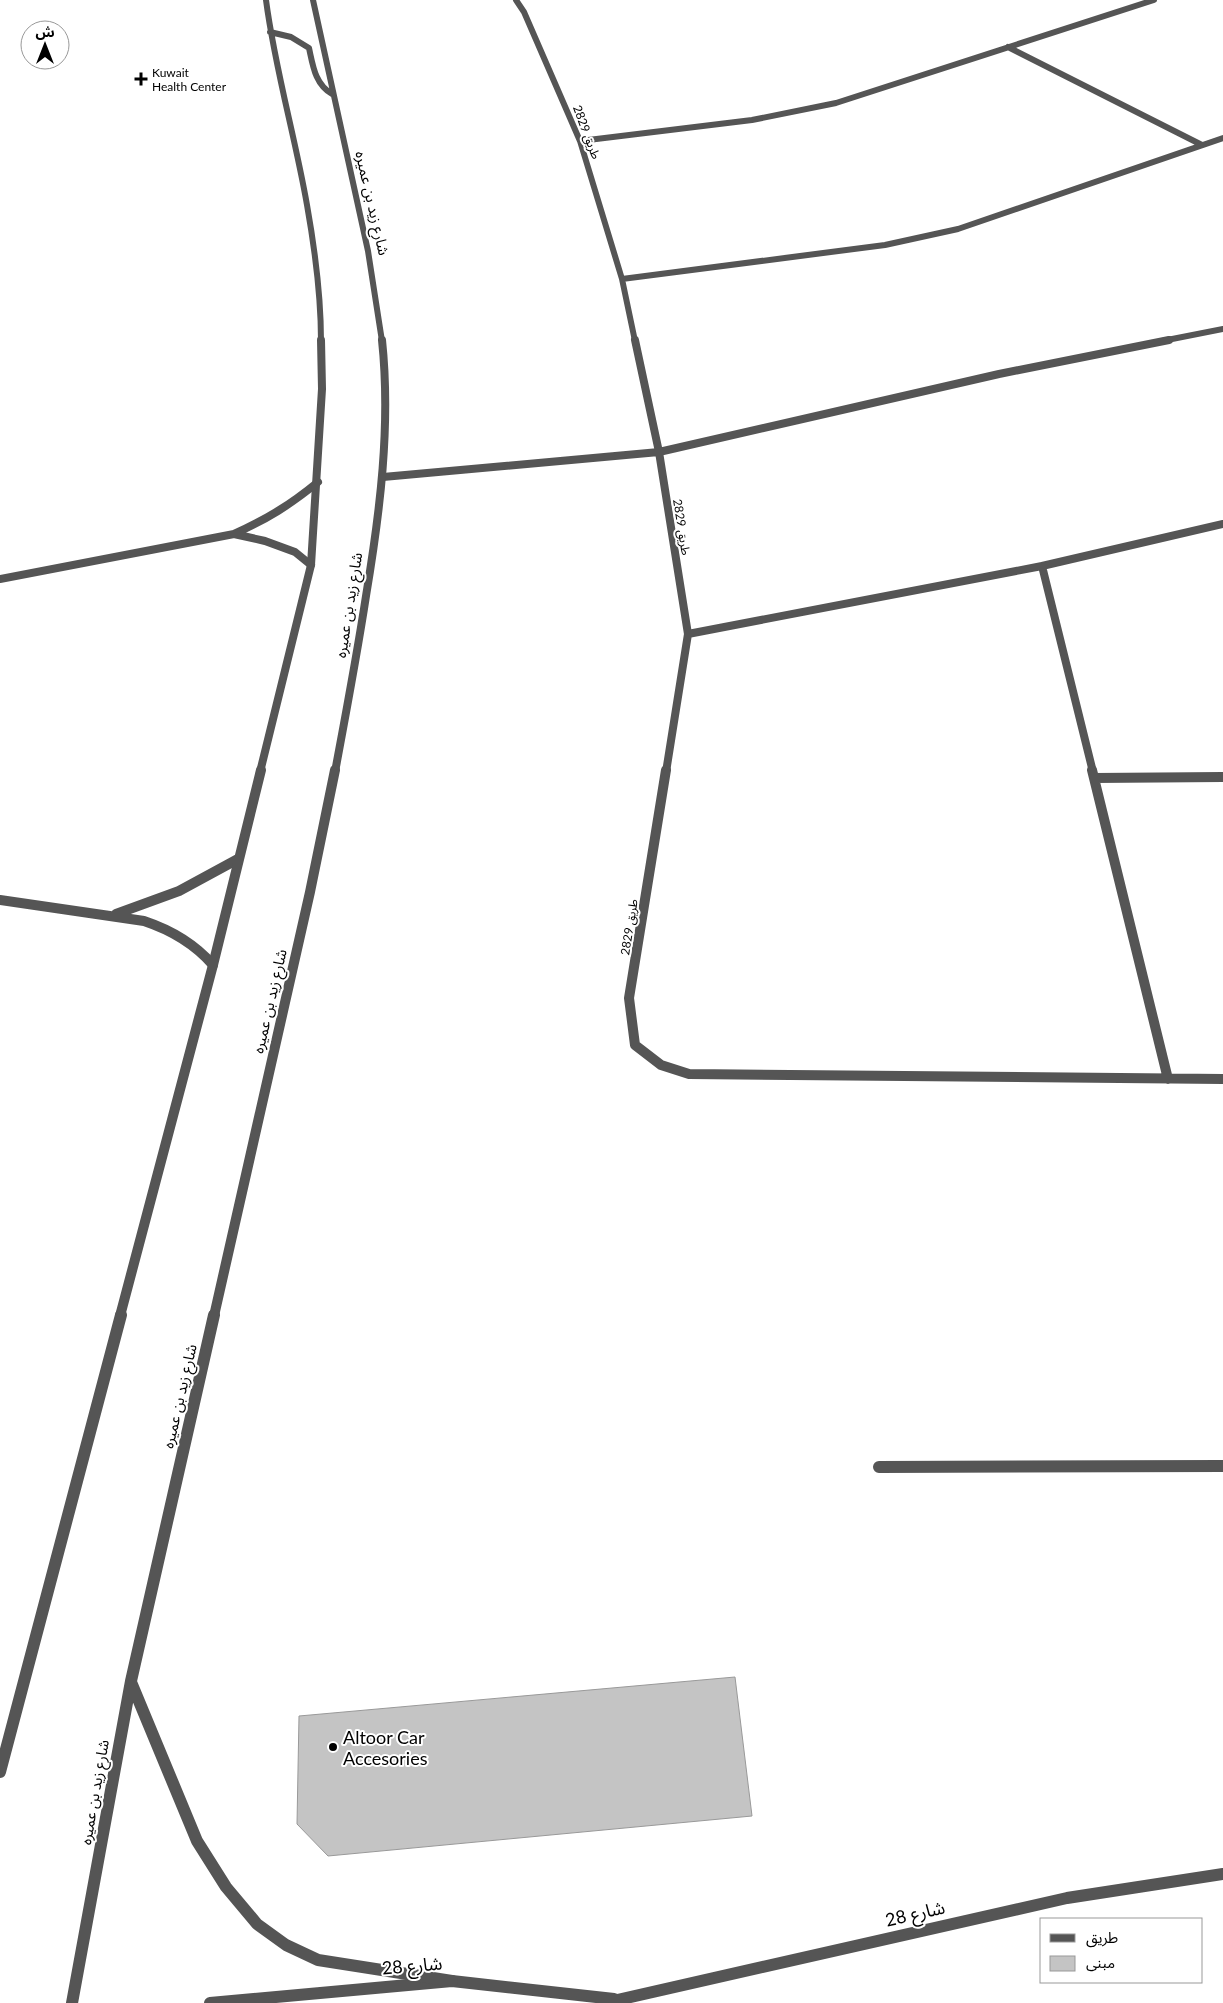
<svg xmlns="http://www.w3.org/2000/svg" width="1223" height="2003" font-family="Lato,'Noto Sans Arabic',sans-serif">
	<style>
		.building { fill: #c4c4c4; stroke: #999 }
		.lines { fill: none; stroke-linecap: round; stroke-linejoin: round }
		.minor-far3 { stroke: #555; stroke-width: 6 }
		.minor-far2 { stroke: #555; stroke-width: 8 }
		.minor-far1 { stroke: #555; stroke-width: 10 }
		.minor { stroke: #555; stroke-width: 12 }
		.tertiary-far3 { stroke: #555; stroke-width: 6 }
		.tertiary-far2 { stroke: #555; stroke-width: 8 }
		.tertiary-far1 { stroke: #555; stroke-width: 10 }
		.tertiary { stroke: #555; stroke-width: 12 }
		.poi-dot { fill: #000; stroke: #fff; stroke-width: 2 }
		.labels { text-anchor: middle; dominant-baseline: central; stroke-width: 4; stroke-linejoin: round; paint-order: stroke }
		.far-poi-label { font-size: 12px; fill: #000; stroke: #fff; text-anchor: start }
		.far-street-label { font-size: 12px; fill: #000; stroke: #fff }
		.street-label { font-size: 15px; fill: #000; stroke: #fff }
		.near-poi-label { font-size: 18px; fill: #000; stroke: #fff; text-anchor: start }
		.near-street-label { font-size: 18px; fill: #000; stroke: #fff }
	</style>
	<rect width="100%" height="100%" fill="#fff"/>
	<path class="building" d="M735,1677L752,1816L328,1856L297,1824L299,1716Z"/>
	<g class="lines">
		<path class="minor-far3" d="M516,0L524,12L580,141L622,279L635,341
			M1008,47L1202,145
			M580,141L752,120L836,103L1154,0
			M622,279L885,245L958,229L1223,138
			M1162,341L1223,329"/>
		<path class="minor-far2" d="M635,340L659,452L688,634L666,772
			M383,477L659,452L999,374L1169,340
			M234,534L265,541L295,552L311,565
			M1042,566L1093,772
			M0,579L234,534C267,519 290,505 318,482
			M688,634L1042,566L1223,524"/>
		<path class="minor-far1" d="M666,770L629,998L635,1045L661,1065L689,1074L1223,1079
			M1092,770L1168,1079
			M1094,778L1223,777
			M0,900L144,921C171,930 194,943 213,965
			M116,914L179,891L238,859"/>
		<path class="minor" d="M879,1467L1223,1466
			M210,2003L452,1981L614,1999
			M604,2003L1067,1898L1223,1874"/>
		<path class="tertiary-far3" d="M266,0C275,69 295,136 307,205C315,250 321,296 321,341
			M313,0L368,251L382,341
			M270,32L291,37L309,48C313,66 315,84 332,94"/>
		<path class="tertiary-far2" d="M260,772L311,565L322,389L321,340
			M335,772C346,713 357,655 366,596C380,512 391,425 382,340"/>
		<path class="tertiary-far1" d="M120,1316L213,965L261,770
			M214,1316L310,892L335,770"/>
		<path class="tertiary" d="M131,1682L197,1841L226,1887L257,1924L286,1945L318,1960L452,1981
			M0,1772L121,1315
			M72,2003L131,1681L214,1315"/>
	</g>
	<g class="poi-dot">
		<path d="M138.5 71.5h5v5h5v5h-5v5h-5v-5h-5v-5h5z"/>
		<circle cx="333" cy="1747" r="5"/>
	</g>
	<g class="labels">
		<g class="far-poi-label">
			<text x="152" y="72">Kuwait<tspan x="152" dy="14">Health Center</tspan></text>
		</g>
		<g class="far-street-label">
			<text transform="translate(587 132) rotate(69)">طريق 2829</text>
			<text transform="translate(682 527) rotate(81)">طريق 2829</text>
			<text transform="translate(629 927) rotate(-81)">طريق 2829</text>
		</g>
		<g class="street-label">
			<text transform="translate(373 203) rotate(77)">شارع زيد بن عميره</text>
			<text transform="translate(348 605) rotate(-81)">شارع زيد بن عميره</text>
			<text transform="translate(269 1001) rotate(-77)">شارع زيد بن عميره</text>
			<text transform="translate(179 1396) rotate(-77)">شارع زيد بن عميره</text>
			<text transform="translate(94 1792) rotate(-80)">شارع زيد بن عميره</text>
		</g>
		<g class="near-poi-label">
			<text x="343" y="1737">Altoor Car<tspan x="343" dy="21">Accesories</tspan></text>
		</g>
		<g class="near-street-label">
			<text transform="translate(915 1913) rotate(-13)">شارع 28</text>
			<text transform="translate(412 1965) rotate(-5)">شارع 28</text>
		</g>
	</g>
	<rect x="1040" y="1918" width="162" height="65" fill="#ffffff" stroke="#999999"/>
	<rect x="1050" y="1934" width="25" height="8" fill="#555555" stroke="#999999"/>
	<text x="1086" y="1943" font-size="15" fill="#000000">طريق</text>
	<rect x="1050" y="1956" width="25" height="15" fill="#c4c4c4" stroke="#999999"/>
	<text x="1086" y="1968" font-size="15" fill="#000000">مبنى</text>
	<g transform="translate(45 45)"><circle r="24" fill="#ffffff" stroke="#999999"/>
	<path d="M0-4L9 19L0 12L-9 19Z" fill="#000000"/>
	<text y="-8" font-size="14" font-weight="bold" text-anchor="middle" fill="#000000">ش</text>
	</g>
</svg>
